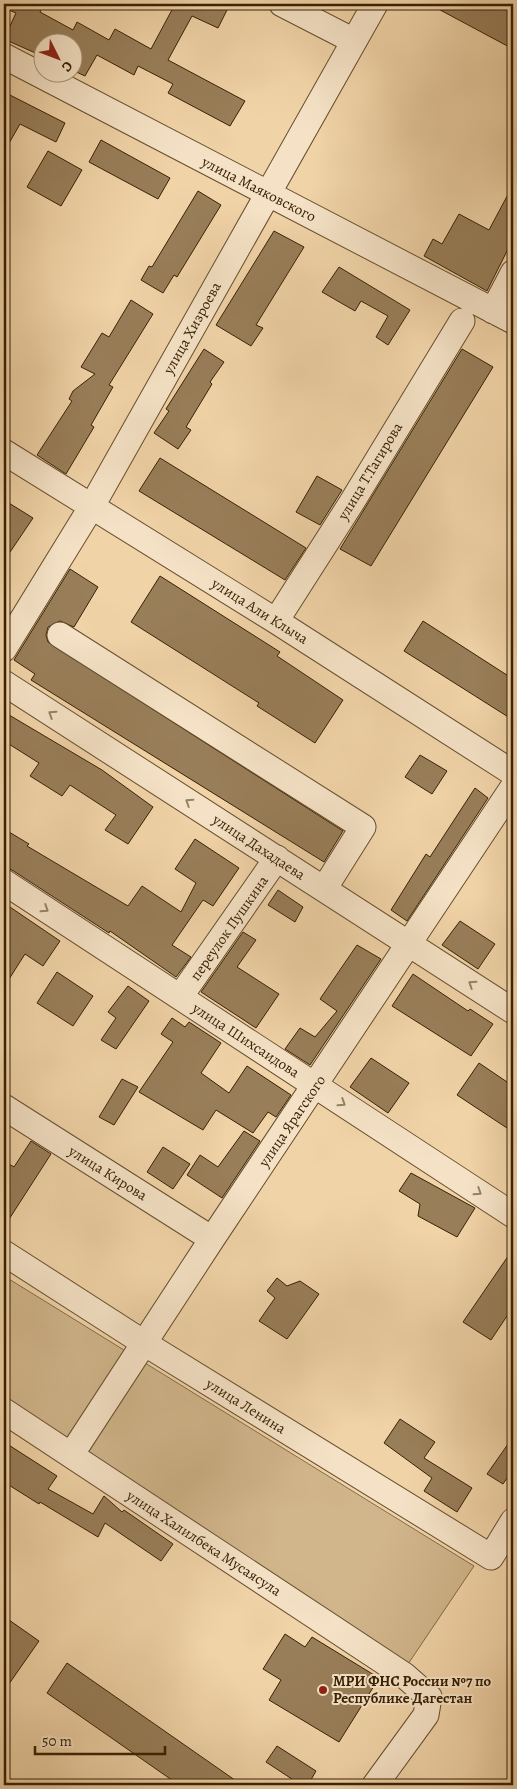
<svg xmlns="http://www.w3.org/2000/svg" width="517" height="1789" font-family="Alegreya,serif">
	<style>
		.green { fill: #d1b58b; stroke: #846b48 }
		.building { fill: #987e59; stroke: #382104 }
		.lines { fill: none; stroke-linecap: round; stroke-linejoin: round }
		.minor-casing { stroke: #664e2d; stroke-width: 27 }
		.minor { stroke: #f5e2c6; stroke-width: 25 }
		.oneway { stroke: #968265 }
		.poi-dot { fill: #8f2418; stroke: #f5e2c6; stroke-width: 2 }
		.labels { text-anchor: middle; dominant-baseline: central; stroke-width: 4; stroke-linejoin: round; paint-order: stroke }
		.street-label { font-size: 15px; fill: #382104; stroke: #f5e2c6 }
		.poi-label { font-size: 15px; font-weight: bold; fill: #382104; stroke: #f5e2c6; text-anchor: start }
	</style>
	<rect width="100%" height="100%" fill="#f0d3a7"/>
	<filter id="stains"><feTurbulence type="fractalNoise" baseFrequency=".004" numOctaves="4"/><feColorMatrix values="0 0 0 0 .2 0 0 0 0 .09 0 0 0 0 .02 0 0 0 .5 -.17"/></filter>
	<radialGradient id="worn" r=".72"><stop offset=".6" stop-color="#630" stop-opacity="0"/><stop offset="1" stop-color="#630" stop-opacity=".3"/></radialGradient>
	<path class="green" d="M4,1276L474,1566L406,1667L4,1399Z"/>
	<path class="building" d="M4,4H44L40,12L73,30L77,22L109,40L115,29L151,49L174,6L169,4H230L218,28L192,16L168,60L245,101L230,126L168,93L173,84L138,66L134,75L97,55L85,76L72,70V42H42V56L4,39L16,13L4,8Z
		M429,4H513V49Z
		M4,92L65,123L56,142L20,124L4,152Z
		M101,140L170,178L158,199L89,162Z
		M48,151L82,170L61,206L27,187Z
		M513,185V239L487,291L424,256L433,239L442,244L459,214L489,230Z
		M198,191L221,205L177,277L174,275L163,293L141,280L149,266L152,267Z
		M274,231L304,247L256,325L263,328L251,346L216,325Z
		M339,267L410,310L388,345L376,337L388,316L361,301L355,311L322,292Z
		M131,300L153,314L109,385L113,387L91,425L94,427L66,474L37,455L72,401L69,399L73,391L95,374L81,367L102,333L109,337Z
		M204,349L224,362L210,382L212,384L186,427L191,430L178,449L154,433L169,411L166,409Z
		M462,349L493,367L371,566L340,549Z
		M160,458L306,548L285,580L139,491Z
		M317,476L342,490L320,525L296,512Z
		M4,500L33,518L4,561Z
		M70,569L98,587L74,627L60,621L48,627L46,635L48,642L343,831L324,862L31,680L35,674L14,660Z
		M160,576L280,652L277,656L343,700L315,743L257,706L259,703L131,622Z
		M423,621L513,679V720L404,651Z
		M4,712L102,770L153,807L128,844L105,830L116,815L70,785L62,796L30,776L39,763L4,741Z
		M420,755L447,771L432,794L405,777Z
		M475,788L488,798L407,921L391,910L426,854L430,857Z
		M4,829L29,844L27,846L128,906L142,886L181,912L196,883L175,869L195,839L239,868L213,906L203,900L172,945L191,957L176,977L110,931L109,933L12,870L4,868Z
		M278,890L303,907L295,922L268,905Z
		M4,903L60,941L43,966L25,954L4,987Z
		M460,921L495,944L478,969L442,945Z
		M243,932L256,940L237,967L279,994L256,1028L201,992Z
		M357,945L381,959L310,1065L285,1049L300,1028L315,1037L337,1011L320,999Z
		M57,972L93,996L73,1026L37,1003Z
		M413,974L468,1011L470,1009L493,1024L471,1056L392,1006Z
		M128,986L149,1001L116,1049L101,1040L116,1018L108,1012Z
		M172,1018L185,1027L189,1022L221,1043L201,1073L229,1093L247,1066L291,1095L276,1117L268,1112L253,1133L216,1110L203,1130L139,1092L173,1042L161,1034Z
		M371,1058L409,1083L388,1113L350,1087Z
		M479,1063L513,1086V1132L457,1095Z
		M122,1079L138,1087L114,1125L99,1117Z
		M244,1131L260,1141L222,1198L187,1175L200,1155L218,1167Z
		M31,1141L51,1154L4,1227V1161L14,1167Z
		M163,1147L190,1164L173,1189L147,1172Z
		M411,1173L475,1208L457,1237L418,1216L420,1204L399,1191Z
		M513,1249V1307L491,1340L463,1322Z
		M277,1278L287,1286L300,1281L319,1294L287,1339L259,1321L275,1298L267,1291Z
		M400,1419L435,1442L424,1458L472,1488L457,1512L424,1491L432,1478L384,1443Z
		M513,1437V1469L503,1484L487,1474Z
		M4,1442L57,1476L48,1489L93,1514L104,1496L122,1512L124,1510L173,1544L161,1561L105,1523L98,1537L40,1502L39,1504L4,1482Z
		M9,1620L39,1641L4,1691V1627Z
		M285,1634L305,1647L312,1637L379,1678L339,1742L269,1700L281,1680L263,1669Z
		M67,1663L242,1785H179L47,1693Z
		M277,1746L316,1771L308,1785H301L266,1762Z"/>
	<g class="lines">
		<g class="minor-casing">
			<path id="minor" d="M282,4L354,41
				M4,56L513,321
				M493,311L513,273
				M4,452L276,621L513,773
				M276,621L352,502L462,321
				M60,635L363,827L324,889
				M4,649L92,506L375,4
				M4,683L513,1011
				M4,882L513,1215
				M180,997L277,858
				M4,1107L212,1239
				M4,1253L144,1343L491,1557L513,1521
				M4,1411L404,1675L429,1697L426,1715L375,1785
				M71,1455L212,1239L513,787"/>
		</g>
		<use href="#minor" class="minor"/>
	</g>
	<defs><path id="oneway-chevron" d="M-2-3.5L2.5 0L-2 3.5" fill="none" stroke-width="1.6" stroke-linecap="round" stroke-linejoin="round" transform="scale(1.25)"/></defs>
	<g class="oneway">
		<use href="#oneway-chevron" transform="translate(52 714) rotate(-147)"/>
		<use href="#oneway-chevron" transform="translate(189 802) rotate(-147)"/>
		<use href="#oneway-chevron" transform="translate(45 909) rotate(33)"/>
		<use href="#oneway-chevron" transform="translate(472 984) rotate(-147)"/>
		<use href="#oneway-chevron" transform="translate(342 1103) rotate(33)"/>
		<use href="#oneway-chevron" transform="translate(478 1192) rotate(33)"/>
	</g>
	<circle class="poi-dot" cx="323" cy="1690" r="5"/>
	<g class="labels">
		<g class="street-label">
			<text transform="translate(259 189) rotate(27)">улица Маяковского</text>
			<text transform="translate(192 328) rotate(-61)">улица Хизроева</text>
			<text transform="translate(370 471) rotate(-59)">улица Т.Тагирова</text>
			<text transform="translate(260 611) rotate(32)">улица Али Клыча</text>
			<text transform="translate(259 847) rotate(33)">улица Дахадаева</text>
			<text transform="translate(229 928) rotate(-55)">переулок Пушкина</text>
			<text transform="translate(246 1040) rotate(33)">улица Шихсаидова</text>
			<text transform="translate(292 1121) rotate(-56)">улица Ярагского</text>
			<text transform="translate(108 1173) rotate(32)">улица Кирова</text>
			<text transform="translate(246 1406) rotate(32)">улица Ленина</text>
			<text transform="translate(204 1543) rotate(33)">улица Халилбека Мусаясула</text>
		</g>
		<g class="poi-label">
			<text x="333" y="1681">МРИ ФНС России №7 по<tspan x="333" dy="17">Республике Дагестан</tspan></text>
		</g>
	</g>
	<rect width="517" height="1789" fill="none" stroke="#f0d3a7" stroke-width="20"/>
	<rect x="5" y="5" width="507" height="1779" fill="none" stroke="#382104" stroke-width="2.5"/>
	<rect x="10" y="10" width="497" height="1769" fill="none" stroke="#382104"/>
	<g transform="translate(58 58) rotate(132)"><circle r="24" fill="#f5e2c6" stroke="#a99578"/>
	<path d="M0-4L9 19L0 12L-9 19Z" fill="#8f2418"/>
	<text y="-8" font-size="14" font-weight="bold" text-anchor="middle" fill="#382104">С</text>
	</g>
	<path d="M35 1746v8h130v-8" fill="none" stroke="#382104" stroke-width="2.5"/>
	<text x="42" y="1746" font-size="15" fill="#382104" stroke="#f5e2c6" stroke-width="4" paint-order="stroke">50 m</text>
	<rect width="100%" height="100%" filter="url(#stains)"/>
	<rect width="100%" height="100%" fill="url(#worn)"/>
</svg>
